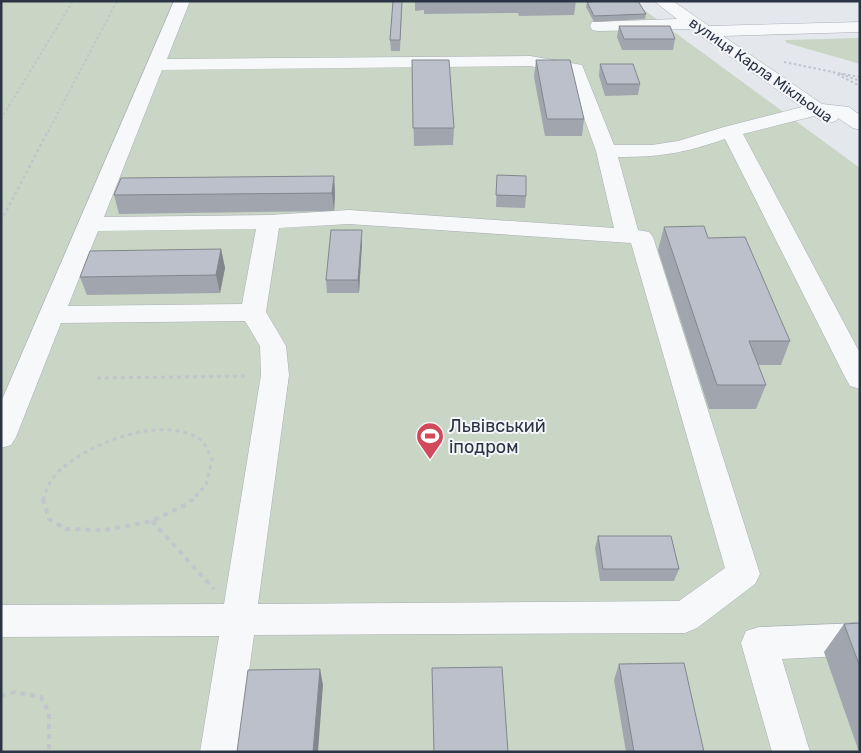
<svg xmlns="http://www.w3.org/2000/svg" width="861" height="753" font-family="Rubik,sans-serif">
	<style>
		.green { fill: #c9d6c5 }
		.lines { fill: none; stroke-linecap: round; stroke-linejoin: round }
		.minor-casing { stroke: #a9aeb7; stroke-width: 1 }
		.path-far3 { stroke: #c2c5cb; stroke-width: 2; stroke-dasharray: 2.5 2.5; stroke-linecap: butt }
		.path-far2 { stroke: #c2c5cb; stroke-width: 2.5; stroke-dasharray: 3 3; stroke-linecap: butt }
		.path-far1 { stroke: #c2c5cb; stroke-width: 3; stroke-dasharray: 4 4; stroke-linecap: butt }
		.path { stroke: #c2c5cb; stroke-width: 4; stroke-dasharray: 5 5; stroke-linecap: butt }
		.minor { fill: #f7f8fa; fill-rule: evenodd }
		.wall { fill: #a1a5ae }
		.shaded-wall { fill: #83868d }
		.building { fill: #bbc0ca; stroke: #83868d }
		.labels { text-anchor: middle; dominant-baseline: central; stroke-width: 4; stroke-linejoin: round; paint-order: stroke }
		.far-street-label { font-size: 15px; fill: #2b3445; stroke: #f4f6f9 }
		.poi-label { font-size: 18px; fill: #2b3445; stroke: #f4f6f9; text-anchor: start }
	</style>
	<rect width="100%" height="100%" fill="#e4e7ec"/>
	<path class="green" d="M1,1H632L860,168V752H1Z
		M860,38V64L787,43L785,40Z"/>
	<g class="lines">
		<g class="minor-casing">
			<path id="minor" d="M174,1H190L167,59L530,56L582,65L614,145H652L678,141L724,127L802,107L691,29L598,31L592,30L590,26L592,22L677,19L654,1H673L709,26L860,22V32L723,36L822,104L849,107L860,115V130L853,128L838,118L836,121L829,123L822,121L814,116L743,134L860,353V389L850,386L846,379L725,139C684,153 661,157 618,157L638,230L649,232L653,237L760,574L755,584L697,628L685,633L254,635L238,752H200L219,636L1,637V605L224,604L261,375L260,346L245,321L61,323L16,437L11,445L1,448V402ZM530,66L568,73L596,151L614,228L349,210L269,215L104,217L162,70ZM349,224L631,243L725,568L679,601L258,604L289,375L286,346L266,312L279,228ZM256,229L242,304L68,306L98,231Z
				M860,623V655L782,659L810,752H772L741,643L746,631L759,627Z"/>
		</g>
		<path class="path-far3" d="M784,62L833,72L860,86
			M838,73L860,77
			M841,74L860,81
			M1,119L73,1
			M48,132L117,1"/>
		<path class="path-far2" d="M1,221L48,131"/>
		<path class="path-far1" d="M97,378L249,376
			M43,500C45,492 51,479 57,473C86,444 163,413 201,440C206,444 209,454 212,460L206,485L192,500"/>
		<path class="path" d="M43,499L49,519L66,529L105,530L152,521L189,503L193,499
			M152,521L214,589
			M1,696L15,692L41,697L49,713V752"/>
		<use href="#minor" class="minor"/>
	</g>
	<path class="wall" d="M393,1H402L400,51H391L390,40Z
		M415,1H576L574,15L519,16L518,13L424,14V10L415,11Z
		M587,2L646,14L645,19L594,22L586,7Z
		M619,26L675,39L673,50H622L617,37Z
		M412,60L454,128L453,145L414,146Z
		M536,60L584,119L582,136H545L534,77Z
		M600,64L640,84L638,95L605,96L599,76Z
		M497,175L526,196L525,208L496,207Z
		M334,176L335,194L334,211L119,214L114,195Z
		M664,227L708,238L790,341L781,365H758L766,385L756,409H709L658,250Z
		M362,243L359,293H327L326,280Z
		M221,249L225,268L220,293L87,295L80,277Z
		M598,536L679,569L674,581H600L595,548Z
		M860,623V752H859L824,652L844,624Z
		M619,664L704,752H626L614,680Z"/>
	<path class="shaded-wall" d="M334,176L335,194L334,211L332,193Z
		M362,230V243L359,293L358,280Z
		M221,249L225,268L220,293L216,275Z
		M320,669L323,685L318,752H313Z"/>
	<path class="building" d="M393,1H402L400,40H390Z
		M602,1H638L646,14L594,16L587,2Z
		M619,26H670L675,39H624Z
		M412,60H449L454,128H413Z
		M536,60H570L584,119H547Z
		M600,64H633L640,84H607Z
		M497,175L526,176V196L496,195Z
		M334,176L332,193L114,195L121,178Z
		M704,226L708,238L745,237L790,341H749L766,385H717L664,227Z
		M331,230H362L358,280H326Z
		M221,249L216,275L80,277L90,251Z
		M598,536H671L679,569H603Z
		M860,623V667L844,624Z
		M684,663L704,752H634L619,664Z
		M502,667L508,752H434L432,668Z
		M320,669L313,752H237L248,670Z"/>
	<defs>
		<g id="stadium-pin" transform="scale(1.4375)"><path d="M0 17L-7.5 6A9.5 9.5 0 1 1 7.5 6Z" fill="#d1495b" stroke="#f4f6f9"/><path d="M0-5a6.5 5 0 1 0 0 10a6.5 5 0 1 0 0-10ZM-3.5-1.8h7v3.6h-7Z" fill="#fff"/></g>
	</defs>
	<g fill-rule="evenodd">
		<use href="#stadium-pin" x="430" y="436"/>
	</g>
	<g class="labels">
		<g class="far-street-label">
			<text transform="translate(761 70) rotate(35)">вулиця Карла Мікльоша</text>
		</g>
		<g class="poi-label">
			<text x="449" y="426">Львівський<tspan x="449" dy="21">іподром</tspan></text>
		</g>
	</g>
	<rect width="861" height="753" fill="none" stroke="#2b3445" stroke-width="5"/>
</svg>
